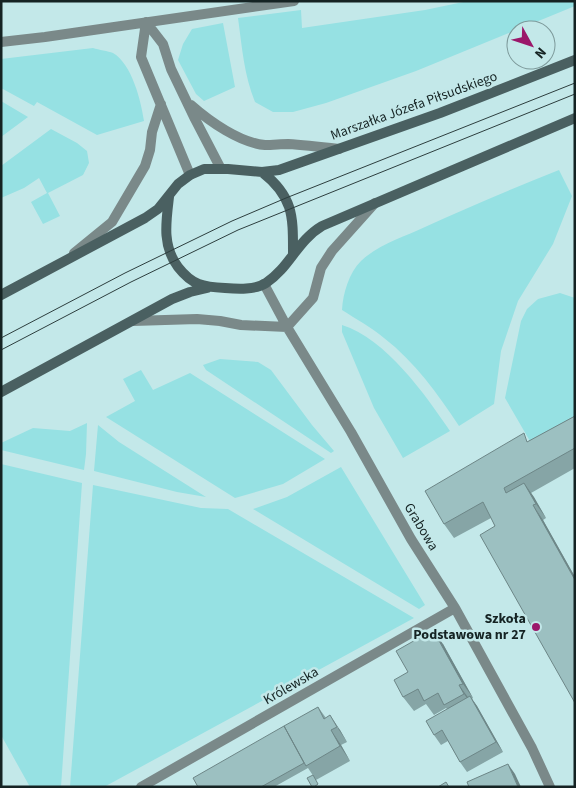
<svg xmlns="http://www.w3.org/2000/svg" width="576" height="788" font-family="'Source Sans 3',sans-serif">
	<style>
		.green { fill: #96e1e3 }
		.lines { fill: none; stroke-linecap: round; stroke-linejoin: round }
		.street { stroke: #7a8989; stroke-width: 10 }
		.secondary { stroke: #4a6061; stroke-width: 10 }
		.tram { stroke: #2d3e3e; stroke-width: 1 }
		.wall { fill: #86a5a6 }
		.shaded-wall { fill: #6d8687 }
		.building { fill: #9cc0c1; stroke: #6d8687 }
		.poi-dot { fill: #9b176a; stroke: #c3e8e9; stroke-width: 2 }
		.labels { text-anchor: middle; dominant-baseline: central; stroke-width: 5; stroke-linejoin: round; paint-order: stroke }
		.street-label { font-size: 14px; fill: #152323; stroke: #c3e8e9 }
		.poi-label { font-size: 14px; font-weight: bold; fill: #152323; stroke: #c3e8e9; text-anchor: end }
	</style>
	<rect width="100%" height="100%" fill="#c3e8e9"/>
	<path class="green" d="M468,1H575V6L416,71L326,103L293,112H273L255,102C244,75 242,47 238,18L301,10L302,28L425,10Z
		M223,23L235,87L204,101L196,94L178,60L183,44L192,29Z
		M93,48C99,50 108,51 113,53C132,64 141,101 144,121L97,135L37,102L34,106L1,88V59Z
		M1,101L28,117L1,137Z
		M51,129L77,143L87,151L89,163L83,175L48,193L60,216L43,224L31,202L47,193L39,178L24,188L1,198V166Z
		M559,170L572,196L553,244L518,301L501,351L494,404L459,426C438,394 415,362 384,338C371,327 356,319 342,310C343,293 349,273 361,261C379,244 404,237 425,227C469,207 514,188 559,170Z
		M560,293L575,298V436L534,448L505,398L521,321L527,309L538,299Z
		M342,325C386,339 425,394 450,431L403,458L374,408L342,332Z
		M220,359L258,362L271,370L312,425L334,451L331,453L206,370L203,365Z
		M141,370L153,390L190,373L325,459L283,484L235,498L106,417L135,401L123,379Z
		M87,423L86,454L84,470L1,450V443L33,428L70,431Z
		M98,425L119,442L206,497L177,492L94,471Z
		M1,464L82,483L61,787H30L1,735Z
		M341,467L425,605L419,609L253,509L287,497Z
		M93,485L201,508L228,509L414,618L104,787H70Z"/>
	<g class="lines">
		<path class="street" d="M1,42L45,37L294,1
			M191,105C209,121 240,143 265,145C273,145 281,144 288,144C305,145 322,147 339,149
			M190,175L141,57L146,22L163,44L171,69L195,119L221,169
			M74,253L112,222L145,166L150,150L152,132L161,104
			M264,284L287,327L351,432L411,539L455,608L532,748L550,787
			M133,321L197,319L220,321L241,325L287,327
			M287,327L313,298L321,268L332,251L375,203
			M141,787L455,608"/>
		<path class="secondary" d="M262,172C294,197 293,217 293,254
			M169,197C166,222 162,246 178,267C192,285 203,287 225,288C238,289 255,290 266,283C290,267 297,241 322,226L575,118
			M1,295L145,218L158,209L178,184L190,175L204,169H228L262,172L279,170L440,113L575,60
			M1,392L172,299L190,292L207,288"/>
		<path class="tram" d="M1,338L125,273L232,221L286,198L575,83
			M1,350L131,282L238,230L575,94"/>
	</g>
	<path class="wall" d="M575,416V468L531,493L546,518L543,520L575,577V703L491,518L454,538L444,524L529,441Z
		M443,644L473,698L472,699L477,706L503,752L467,772L460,762L448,741L441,745L434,735L447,709L446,708L434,715L426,704L414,711L403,697L408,672Z
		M318,707L326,718L340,730L347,742L341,745L350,761L316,780L308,768L274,787H198Z"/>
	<path class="shaded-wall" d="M524,483L534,497L546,518L536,504Z
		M533,505L543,520L575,577V580Z
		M433,630L443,644L473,698L463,684Z
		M459,685L470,700L474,708L464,694Z
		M470,696L477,706L503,752L496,742Z
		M330,715L340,730L347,742L337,727Z
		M331,730L341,745L350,761L340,746Z
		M508,764L515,774L521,787H518Z"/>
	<path class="building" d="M575,416V448L504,488L506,493L524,483L536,504L533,505L575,580V703L480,535L495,526L483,502L444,524L425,491L524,433L527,442Z
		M433,630L463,684L459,685L464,694L444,705L438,693L424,701L418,689L403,697L394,680L408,672L396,651Z
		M470,696L496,742L460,762L442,730L434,735L426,721Z
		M318,707L324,719L330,715L337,727L331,730L340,746L306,766L284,726Z
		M284,726L304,763L261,787H198L193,778Z
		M508,764L518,787H469L467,782Z
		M313,775L318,784L314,787H312L307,778Z
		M446,782L449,787H438Z"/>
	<circle class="poi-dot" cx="536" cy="627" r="5"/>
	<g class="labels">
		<g class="street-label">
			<text transform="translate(414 106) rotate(-20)">Marszałka Józefa Piłsudskiego</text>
			<text transform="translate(421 527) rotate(59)">Grabowa</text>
			<text transform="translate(291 686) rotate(-30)">Królewska</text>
		</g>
		<g class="poi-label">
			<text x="526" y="619">Szkoła<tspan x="526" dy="16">Podstawowa nr 27</tspan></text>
		</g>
	</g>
	<rect width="576" height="788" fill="none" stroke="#152323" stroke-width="5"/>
	<g transform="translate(531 45) rotate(130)"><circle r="24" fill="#c3e8e9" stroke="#7d999a"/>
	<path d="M0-4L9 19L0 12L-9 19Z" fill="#9b176a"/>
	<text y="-8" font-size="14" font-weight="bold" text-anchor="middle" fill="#152323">N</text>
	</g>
</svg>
